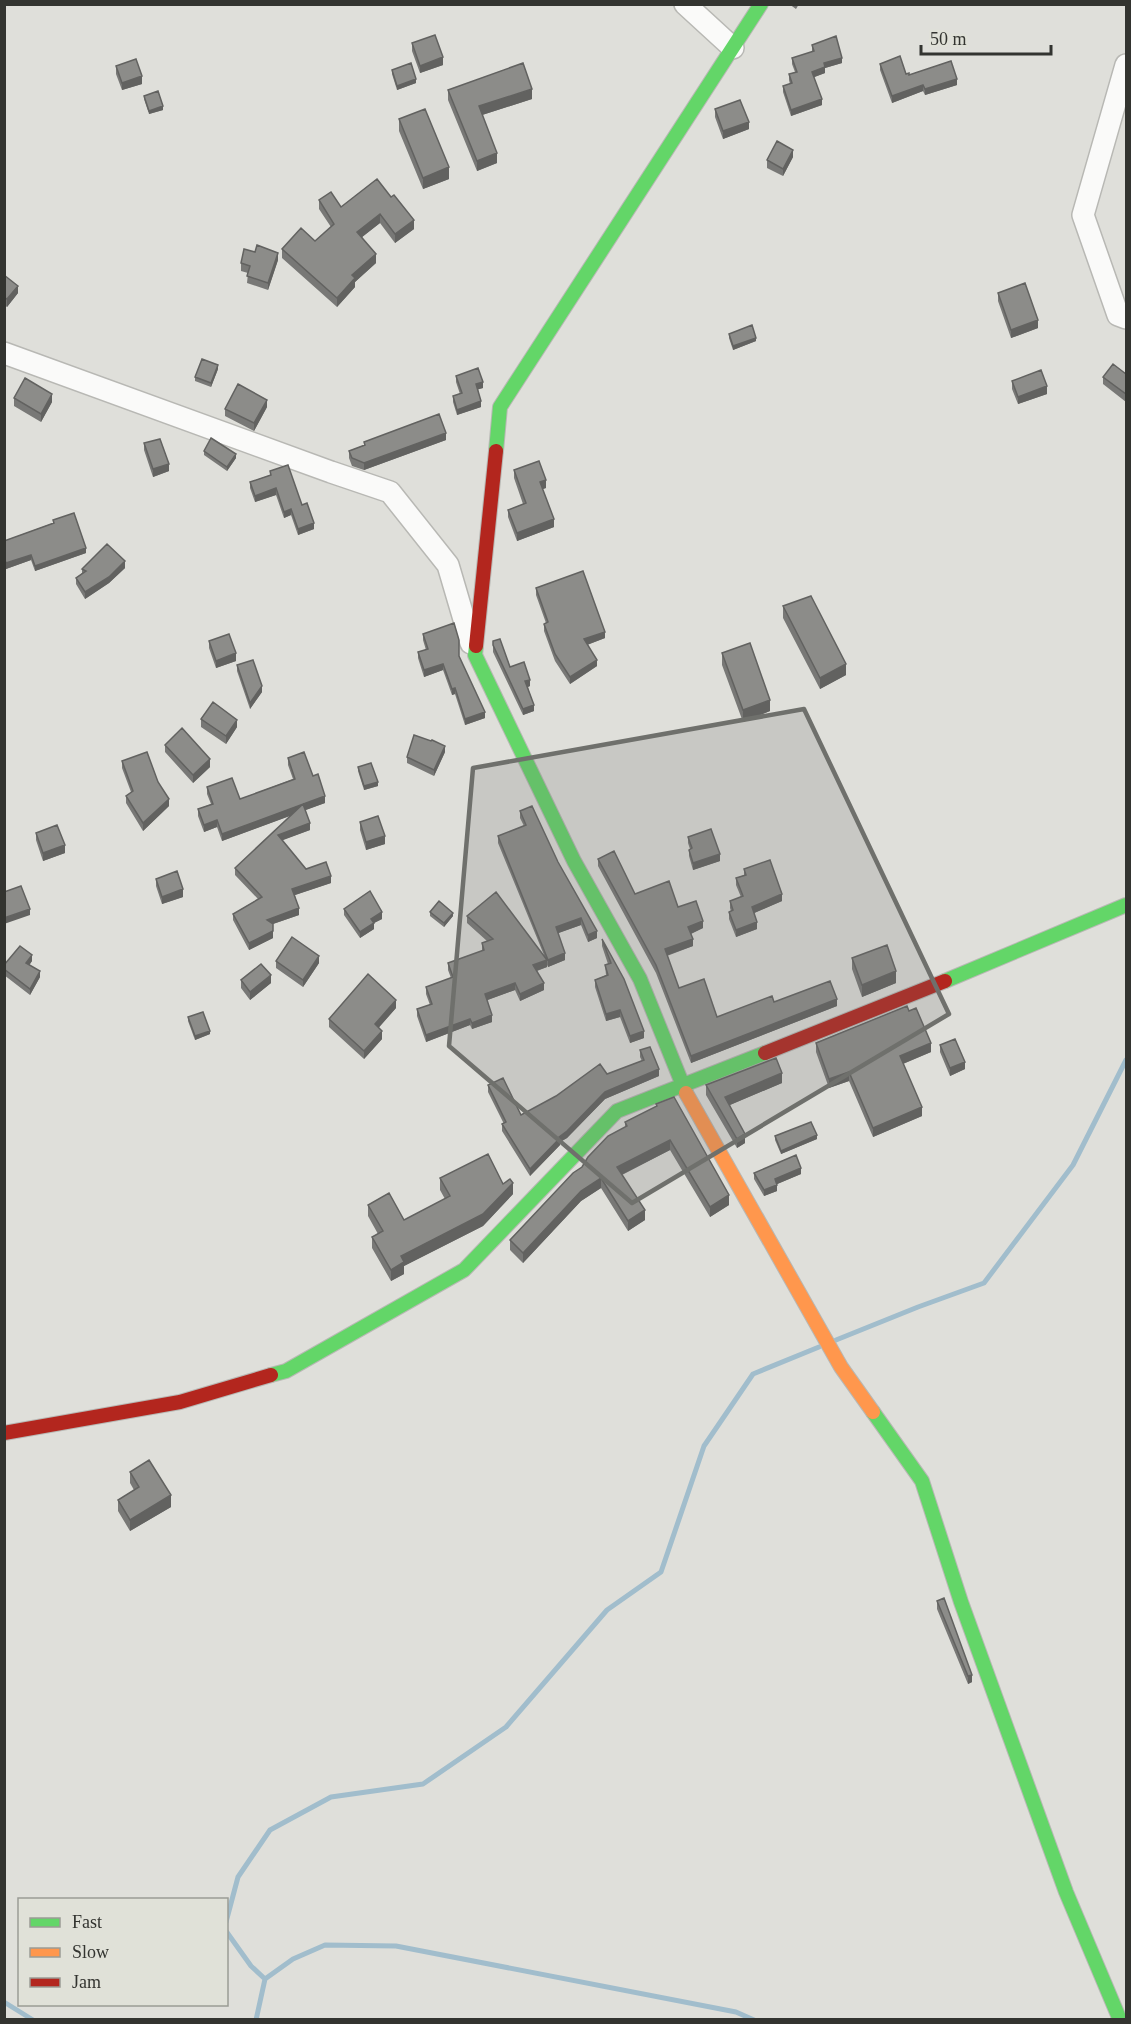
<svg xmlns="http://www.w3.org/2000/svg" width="1131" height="2024" font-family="Georgia,serif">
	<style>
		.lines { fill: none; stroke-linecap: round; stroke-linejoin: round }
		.stream { stroke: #a1bdcc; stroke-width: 5 }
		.street-casing { stroke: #b8b8b4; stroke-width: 24 }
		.fast-casing { stroke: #b8b8b4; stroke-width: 16 }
		.slow-casing { stroke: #b8b8b4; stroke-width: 16 }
		.jam-casing { stroke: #b8b8b4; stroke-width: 16 }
		.street { stroke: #fafaf9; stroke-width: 21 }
		.fast { stroke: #63d668; stroke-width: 14 }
		.slow { stroke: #ff974d; stroke-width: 14 }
		.jam { stroke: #b3261e; stroke-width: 14 }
		.wall { fill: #787876 }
		.shaded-wall { fill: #626260 }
		.building { fill: #8c8c89; stroke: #626260; stroke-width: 1.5 }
		.marked { fill: #6f706c; fill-opacity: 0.2; stroke: #6f706c; stroke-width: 4.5; stroke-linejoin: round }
	</style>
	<rect width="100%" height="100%" fill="#dfdfda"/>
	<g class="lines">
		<path class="stream" d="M836,1340L918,1307L984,1283L1073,1165L1126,1060
			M226,1922L238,1877L270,1830L331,1797L423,1784L506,1727L607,1610L661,1572L704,1446L753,1374L819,1347
			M226,1931L251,1966L265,1979
			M4,2002L33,2020
			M256,2020L265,1979L293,1959L325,1945L396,1946L736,2012L754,2020"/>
		<g class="street-casing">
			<path id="street" d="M685,4L733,48
				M1126,65L1083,215L1118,315L1126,318
				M4,353L331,472L390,492L448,565L471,643"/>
		</g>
		<g class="fast-casing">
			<path id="fast" d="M496,451L500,407L761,4
				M476,646L475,655L574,861L640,979L686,1093
				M945,981L1126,905
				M271,1375L286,1371L464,1270L617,1111L765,1053
				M873,1412L922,1481L961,1602L1066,1892L1120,2020"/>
		</g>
		<g class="slow-casing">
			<path id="slow" d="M686,1093L841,1367L873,1412"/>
		</g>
		<g class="jam-casing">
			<path id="jam" d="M476,646L496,451
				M765,1053L945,981
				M4,1433L180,1402L271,1375"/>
		</g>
		<use href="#street" class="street"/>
		<use href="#fast" class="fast"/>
		<use href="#slow" class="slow"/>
		<use href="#jam" class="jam"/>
	</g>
	<path class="wall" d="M789,4H799L796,9Z
		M412,43L443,65L420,73L412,51Z
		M812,45L842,63L825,68V73L814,77L822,105L791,116L783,92V86L790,84L789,80V74L795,72L792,64V58L812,52Z
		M880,64L909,75L957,85L925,95L923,91L892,103L880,70Z
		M116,66L142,84L122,90L116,74Z
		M392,70L416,83L397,90L392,74Z
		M448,90L532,99L482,115L497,163L477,171L448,100Z
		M144,96L163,110L149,114L144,99Z
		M715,109L749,129L723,139L715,117Z
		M399,119L449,179L423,189L399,131Z
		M793,157L783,176L767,168V160Z
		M377,179L414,229L395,243L380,223L362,237L376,263L355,282V287L337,307L282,258V249L315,241L331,227L319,209V200L341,207Z
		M278,260L268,290L247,283L248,273L241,271V263Z
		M4,275L18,293L7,307L4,305Z
		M998,293L1038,328L1011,338L998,301Z
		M729,334L756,341L733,350L729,338Z
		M218,369L211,387L195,381V377Z
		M1126,374V402L1103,384V377Z
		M456,376L483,388L478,389L481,407L457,415L453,402V396L460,394L456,382Z
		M1012,381L1047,394L1018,404L1012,389Z
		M14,398L52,402L41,422L14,406Z
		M267,407L254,431L225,416V409Z
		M446,440L364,470L352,466L349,458V451L364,445V442Z
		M144,443L169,471L153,477L144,450Z
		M204,451L236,458L227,471L204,455Z
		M514,470L546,488L542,489L554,527L517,541L508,517V510L523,504L514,478Z
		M270,471L302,505L314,529L298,535L291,515L284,518L276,495L255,502L250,488V482L270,475Z
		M53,520L86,553L35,571L31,560L6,569L4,563V541L53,523Z
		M125,568L109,583L85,599L76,584V578L82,573V569Z
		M536,588L605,638L587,645L597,666L570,684L555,661L544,631V624L546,623L536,595Z
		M783,606L846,675L820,689L783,618Z
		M423,634L459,656L485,718L465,725L455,694L452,695L443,670L424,677L418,658V652L426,650L423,640Z
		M209,641L236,661L216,668L209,648Z
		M493,641L510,667L530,686L528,687L534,711L523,715L493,652Z
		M722,653L770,711L743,722L722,665Z
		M237,665L262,692L250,709L237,671Z
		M201,719L237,727L226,744L201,727Z
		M165,745L210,767L193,783L165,752Z
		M445,752L434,776L407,763V757Z
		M288,758L313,776L325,803L305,810L310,830L282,840L306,869L331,883L295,895L299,915L273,924V938L249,950L233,920V914L258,899L235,875V868L292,815L222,841L217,827L204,832L198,816V809L211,804L207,794V787L240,799L293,779L288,765Z
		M122,761L158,782L169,806L143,831L126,803V796L131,792L122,768Z
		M358,767L378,786L364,790L358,771Z
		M520,811L558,862L597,938L588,942L581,925L558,933L565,960L548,967L547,965V967L537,971L544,990L520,1001L515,990L487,1000L492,1022L472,1029L470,1025L426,1042L417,1016V1009L430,1005L426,994V987L451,978L448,970V963L482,951V943L487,941L467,923V916L544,955L498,843V836L524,826L520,818Z
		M360,822L385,844L366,850L360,830Z
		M36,833L65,853L43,861L36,840Z
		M688,837L720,861L693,870L689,856V850L690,849L688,843Z
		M598,859L635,894L678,907L703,928L691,934L693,946L667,956L679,988L717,1017L774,1002L837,1006L691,1063L656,973L598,866Z
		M744,869L782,901L754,913L757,929L736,937L729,919V912L731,911L730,908V901L741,897L736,885V878L744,875Z
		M156,879L183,897L162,904L156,886Z
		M344,909L382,919L374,923V929L360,938L344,915Z
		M430,912L453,916L444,927L430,916Z
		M602,939L644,1038L630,1043L620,1017L606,1021L595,987V980L606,975L605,965L608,964L602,946Z
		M852,958L896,983L862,997L852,969Z
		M32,961L29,965L40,977L30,995L4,975V965Z
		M276,961L319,963L303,987L276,968Z
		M241,980L271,983L250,1000L241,988Z
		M396,1008L378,1028L382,1039L364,1059L329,1027V1019Z
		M909,1011L931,1052L903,1064L922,1116L873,1137L849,1081L829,1088L816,1052V1043Z
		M188,1017L210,1034L195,1040L188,1021Z
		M940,1045L965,1069L950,1076L940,1052Z
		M640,1050L659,1076L605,1099L567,1138L560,1142V1145L530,1176L502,1131V1124H504L488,1092V1085L521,1115L607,1074L642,1061L640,1057Z
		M782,1083L730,1105L745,1143L737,1148L706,1095V1085Z
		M656,1104L729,1205L710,1217L670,1150L622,1175L645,1220L628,1231L601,1188L581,1201L523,1263L510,1250V1240L582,1167L625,1127V1122L656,1107Z
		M775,1136L817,1139L781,1154L775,1140Z
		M754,1173L801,1174L777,1184V1191L764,1196L754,1179Z
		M440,1178L503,1184L513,1194L483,1226L404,1266V1274L391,1281L372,1248V1237L378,1234L368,1216V1205L404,1220L445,1199L440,1190Z
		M130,1472L171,1507L130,1531L118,1511V1500L134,1490L130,1483Z
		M937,1601L972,1682L968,1684L937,1609Z"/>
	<path class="shaded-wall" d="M443,57V65L420,73V66Z
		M842,58V63L825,68V73L812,78V72L824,63Z
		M142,76V84L122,90V83Z
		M416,79V83L397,90V86Z
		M957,79V85L925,95V89Z
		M923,85V91L892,103V96Z
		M532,89V99L479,116V106Z
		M822,99V105L791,116V110Z
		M163,106V110L149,114V111Z
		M749,122V129L723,139V131Z
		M793,150V157L783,176V169Z
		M497,153V163L477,171V161Z
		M449,167V179L423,189V178Z
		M380,214V223L357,241V232Z
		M414,220V229L395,243V234Z
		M278,253V260L268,290V283Z
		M376,254V263L355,282V287L337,307V298L352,275Z
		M18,286V293L7,307V299Z
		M1038,320V328L1011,338V330Z
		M756,338V341L733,350V346Z
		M218,365V369L211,387V383Z
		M483,382V388L476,390V384Z
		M1047,386V394L1018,404V397Z
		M52,394V402L41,422V414Z
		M267,400V407L254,431V423Z
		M481,401V407L457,415V410Z
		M446,433V440L364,470V463Z
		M236,454V458L227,471V467Z
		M169,464V471L153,477V469Z
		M546,480V488L540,490V482Z
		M276,488V495L255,502V496Z
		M291,509V515L284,518V512Z
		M554,519V527L517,541V533Z
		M314,523V529L298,535V529Z
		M86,548V553L35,571V566Z
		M31,555V560L6,569V563Z
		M125,561V568L109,583L85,599V592Z
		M605,632V638L584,646V639Z
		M236,653V661L216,668V661Z
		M597,660V666L570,684V677Z
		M443,664V670L424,677V670Z
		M846,664V675L820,689V678Z
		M530,680V686L525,688V681Z
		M262,686V692L250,709V703Z
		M455,688V694L452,695V689Z
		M770,700V711L743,722V710Z
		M534,705V711L523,715V709Z
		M485,712V718L465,725V719Z
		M237,720V727L226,744V736Z
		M445,746V752L434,776V770Z
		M210,759V767L193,783V775Z
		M378,782V786L364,790V786Z
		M325,796V803L222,841V834Z
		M169,799V806L143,831V823Z
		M217,820V827L204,832V825Z
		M310,823V830L278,842V835Z
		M385,836V844L366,850V842Z
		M65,845V853L43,861V853Z
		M720,854V861L693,870V863Z
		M331,876V883L292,896V889Z
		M183,889V897L162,904V897Z
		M782,894V901L752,914V907Z
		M299,908V915L267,926V920Z
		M30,909V915L4,924V918Z
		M382,912V919L374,923V929L360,938V932L371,919Z
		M453,913V916L444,927V923Z
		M581,918V925L556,934V927Z
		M703,921V928L688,935V927Z
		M757,922V929L736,937V930Z
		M273,931V938L249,950V943Z
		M597,931V938L588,942V935Z
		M693,939V946L665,956V949Z
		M565,953V960L548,967V960Z
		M32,955V961L26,970V963Z
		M319,956V963L303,987V980Z
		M547,960V967L533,972V965Z
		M40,971V977L30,995V989Z
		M896,971V983L862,997V985Z
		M271,975V983L250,1000V992Z
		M515,983V990L485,1001V994Z
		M544,983V990L520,1001V994Z
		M837,999V1006L691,1063V1056Z
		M396,1000V1008L375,1032V1024Z
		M620,1010V1017L606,1021V1014Z
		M492,1015V1022L472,1029V1023Z
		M470,1019V1025L426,1042V1035Z
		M210,1031V1034L195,1040V1036Z
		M382,1031V1039L364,1059V1051Z
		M644,1031V1038L630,1043V1036Z
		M931,1043V1052L900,1065V1056Z
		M965,1062V1069L950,1076V1068Z
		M659,1069V1076L605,1099L567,1138L560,1142V1145L530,1176V1169L559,1137L605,1092Z
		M849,1072V1081L829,1088V1079Z
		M782,1073V1083L725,1107V1097Z
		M922,1107V1116L873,1137V1128Z
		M745,1134V1143L737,1148V1139Z
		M817,1135V1139L781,1154V1151Z
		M670,1140V1150L617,1177V1167Z
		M801,1168V1174L775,1185V1179Z
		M601,1178V1188L581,1201L523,1263V1253L581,1191Z
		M513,1183V1194L483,1226L404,1266V1274L391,1281V1270L401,1256Z
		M777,1185V1191L764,1196V1190Z
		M729,1195V1205L710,1217V1207Z
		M645,1210V1220L628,1231V1221Z
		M171,1495V1507L130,1531V1520Z
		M972,1675V1682L968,1684V1676Z"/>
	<path class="building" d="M435,35L443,57L420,66L412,43Z
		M836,36L842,58L824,63L825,67L812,72L822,99L791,110L783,86L792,83L789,74L797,72L792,58L814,51L812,45Z
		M900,56L906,74L909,73V75L951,61L957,79L925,89L923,85L892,96L880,64Z
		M136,59L142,76L122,83L116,66Z
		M411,63L416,79L397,86L392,70Z
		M523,63L532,89L479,106L497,153L477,161L448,90Z
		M158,91L163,106L149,111L144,96Z
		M740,100L749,122L723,131L715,109Z
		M425,109L449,167L423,178L399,119Z
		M777,141L793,150L783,169L767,160Z
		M377,179L391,197L394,195L414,220L395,234L380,214L357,232L376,254L352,275L355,278L337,298L282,249L301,228L315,241L334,224L319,200L331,192L341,207Z
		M257,245L278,253L268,283L247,276L250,266L241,263L244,249L255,252Z
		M4,275L18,286L7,299L4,297Z
		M1025,283L1038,320L1011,330L998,293Z
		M752,325L756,338L733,346L729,334Z
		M202,359L218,365L211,383L195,377Z
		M1113,364L1126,374V394L1103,377Z
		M478,368L483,382L476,384L481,401L457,410L453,396L462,393L456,376Z
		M1041,370L1047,386L1018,397L1012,381Z
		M25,378L52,394L41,414L14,398Z
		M238,384L267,400L254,423L225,409Z
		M439,414L446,433L364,463L352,458L349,451L365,445L364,442Z
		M211,438L236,454L227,467L204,451Z
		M160,439L169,464L153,469L144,443Z
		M539,461L546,480L540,482L554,519L517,533L508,510L526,503L514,470Z
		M288,465L302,505L307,503L314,523L298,529L291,509L284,512L276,488L255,496L250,482L271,475L270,471Z
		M74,513L86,548L35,566L31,555L6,563L4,557V541L54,523L53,520Z
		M107,544L125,561L109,577L85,592L76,578L86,571L82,569Z
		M583,571L605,632L584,639L597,660L570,677L555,654L544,624L548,622L536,588Z
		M811,596L846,664L820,678L783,606Z
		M454,623L459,640V656L485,712L465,719L455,688L452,689L443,664L424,670L418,652L428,649L423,634Z
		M229,634L236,653L216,661L209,641Z
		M500,639L510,667L524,662L530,680L525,681L534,705L523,709L493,645V641Z
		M750,643L770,700L743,710L722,653Z
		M253,660L262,686L250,703L237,665Z
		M213,702L237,720L226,736L201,719Z
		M182,728L210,759L193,775L165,745Z
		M414,735L431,741L432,740L445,746L434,770L407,757Z
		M147,752L158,782L169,799L143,823L126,796L133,791L122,761Z
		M304,752L313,776L318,774L325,796L222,834L217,820L204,825L198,809L213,804L207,787L232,778L240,799L295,779L288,758Z
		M371,763L378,782L364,786L358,767Z
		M303,804L310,823L278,835L306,869L326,862L331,876L292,889L299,908L267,920L273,924V931L249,943L233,914L262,897L235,868Z
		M532,806L558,862L597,931L588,935L581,918L556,927L565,953L548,960L498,836L526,825L520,811Z
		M378,816L385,836L366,842L360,822Z
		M57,825L65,845L43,853L36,833Z
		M711,829L720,854L693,863L689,850L692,848L688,837Z
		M614,851L635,894L669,881L678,907L696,901L703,921L688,927L693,939L665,949L679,988L704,979L717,1017L772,996L774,1002L830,981L837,999L691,1056L656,965L598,859Z
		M770,860L782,894L752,907L757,922L736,930L729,912L733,910L730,901L743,896L736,878L746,875L744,869Z
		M177,871L183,889L162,897L156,879Z
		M21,886L30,909L4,918V892Z
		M370,891L382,912L371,919L374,923L360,932L344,909Z
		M496,892L547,960L533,965L544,983L520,994L515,983L485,994L492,1015L472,1023L470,1019L426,1035L417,1009L432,1004L426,987L453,977L448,963L484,950L482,943L493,939L467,916Z
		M439,901L453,913L444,923L430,912Z
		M292,937L319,956L303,980L276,961Z
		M602,939L624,979L644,1031L630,1036L620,1010L606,1014L595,980L608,975L605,965L611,963Z
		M887,945L896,971L862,985L852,958Z
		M20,946L32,955L26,963L40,971L30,989L4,969V965Z
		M261,964L271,975L250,992L241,980Z
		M368,974L396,1000L375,1024L382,1031L364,1051L329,1019Z
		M907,1006L909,1011L916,1008L931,1043L900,1056L922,1107L873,1128L849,1072L829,1079L816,1043Z
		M203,1012L210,1031L195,1036L188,1017Z
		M955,1039L965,1062L950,1068L940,1045Z
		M650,1047L659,1069L605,1092L567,1131L559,1137L560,1138L530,1169L502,1124L506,1122L488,1085L503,1078L521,1115L556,1096L600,1064L607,1074L644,1060L640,1050Z
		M776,1058L782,1073L725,1097L745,1134L737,1139L706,1085Z
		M674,1097L729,1195L710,1207L670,1140L617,1167L645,1210L628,1221L601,1178L581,1191L523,1253L510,1240L573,1173L582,1167L588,1157L608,1136L627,1126L625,1122L657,1106L656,1104Z
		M811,1122L817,1135L781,1151L775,1136Z
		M488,1154L503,1184L510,1179L513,1183L483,1214L401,1256L404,1262L391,1270L372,1237L383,1231L368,1205L389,1193L404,1220L450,1196L440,1178Z
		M796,1155L801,1168L775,1179L777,1185L764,1190L754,1173Z
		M149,1460L171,1495L130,1520L118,1500L139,1487L130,1472Z
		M944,1598L972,1675L968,1676L937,1601Z"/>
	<path class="marked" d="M804,709L949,1014L632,1203L449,1046L473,768Z"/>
	<rect width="1131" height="2024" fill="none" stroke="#333430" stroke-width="12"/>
	<rect x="18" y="1898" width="210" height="108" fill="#e0e1d8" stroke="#9b9c95" stroke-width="1.5"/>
	<rect x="30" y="1918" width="30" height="9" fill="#63d668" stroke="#9b9c95" stroke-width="1.5"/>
	<text x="72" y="1928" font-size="18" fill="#333430">Fast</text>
	<rect x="30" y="1948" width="30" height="9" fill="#ff974d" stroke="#9b9c95" stroke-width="1.5"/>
	<text x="72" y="1958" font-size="18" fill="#333430">Slow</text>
	<rect x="30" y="1978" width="30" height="9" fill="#b3261e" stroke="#9b9c95" stroke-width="1.5"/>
	<text x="72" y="1988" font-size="18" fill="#333430">Jam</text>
	<path d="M921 45v9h130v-9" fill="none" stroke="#333430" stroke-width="3"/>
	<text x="930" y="45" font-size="18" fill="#333430" stroke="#e0e1d8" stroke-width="4.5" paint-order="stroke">50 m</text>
</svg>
